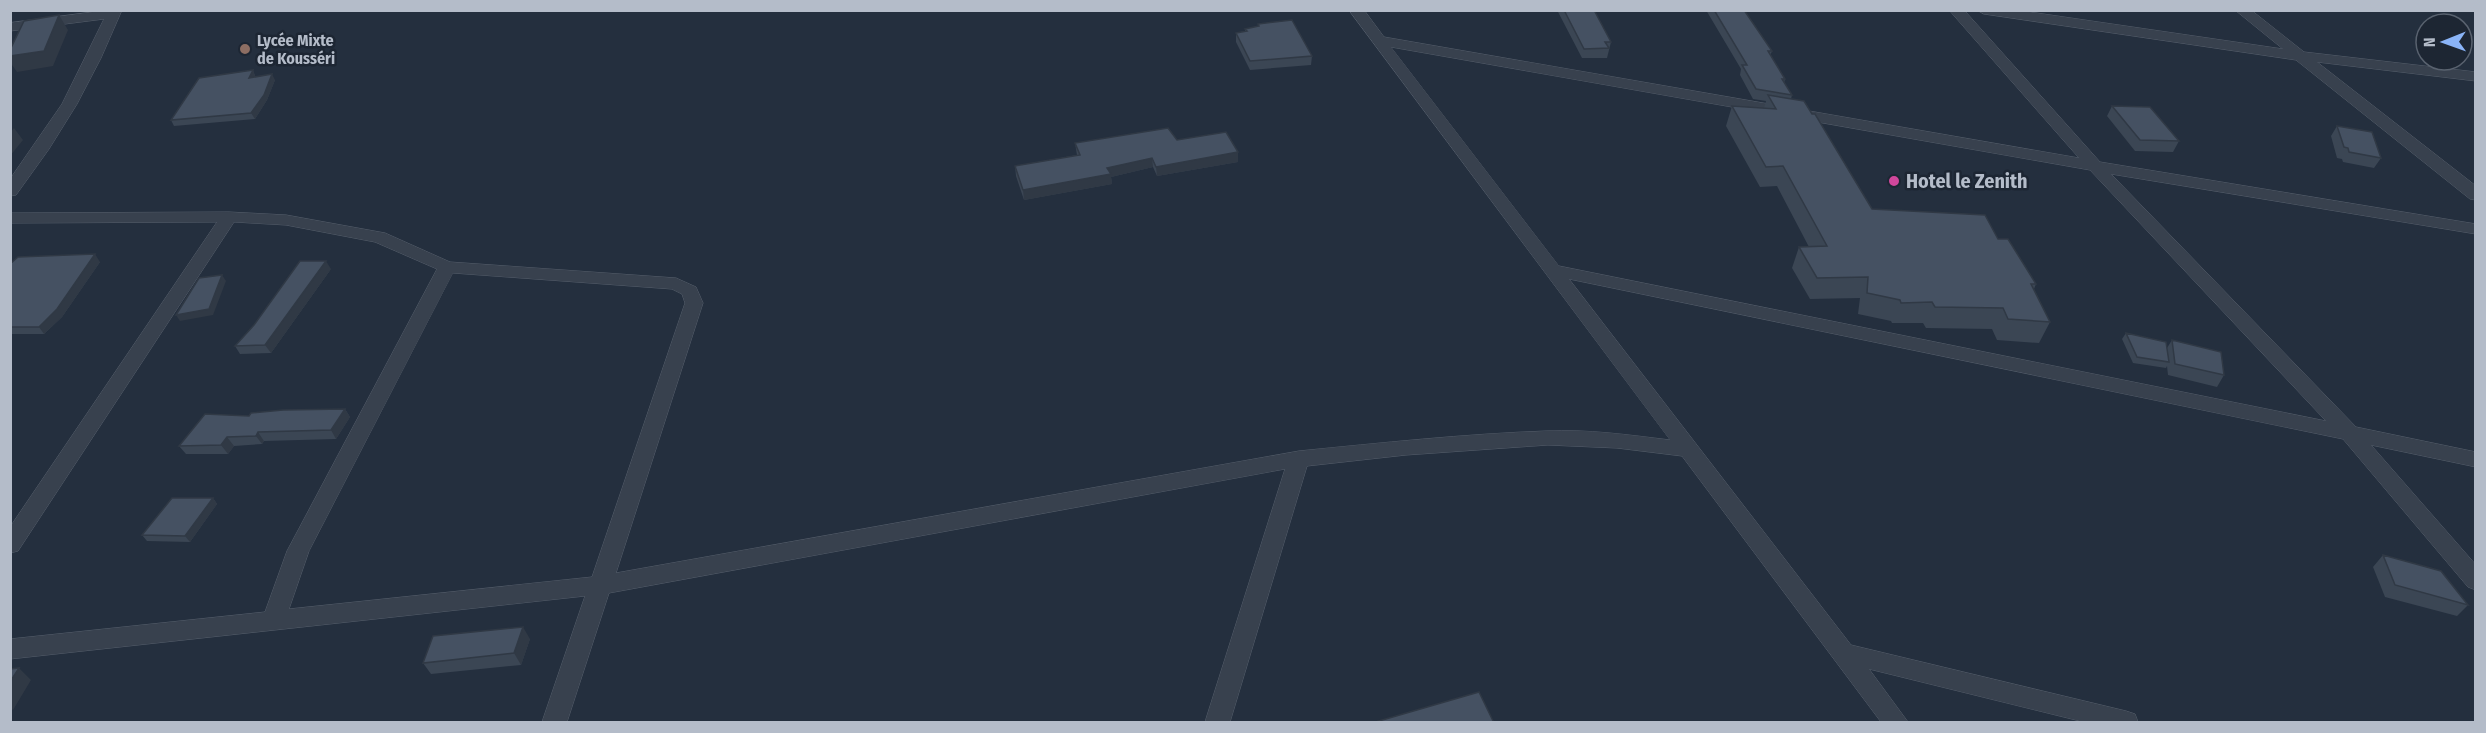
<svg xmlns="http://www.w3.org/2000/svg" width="2486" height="733" font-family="'Fira Sans Condensed',sans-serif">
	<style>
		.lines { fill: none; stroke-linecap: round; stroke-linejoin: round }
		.street-casing { stroke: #565f6c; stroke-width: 1 }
		.street { fill: #38414e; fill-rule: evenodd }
		.wall { fill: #3b4654 }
		.shaded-wall { fill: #303945 }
		.building { fill: #455162; stroke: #303945; stroke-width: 1.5 }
		.education-dot { fill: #8d6e63; stroke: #1d2633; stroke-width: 2 }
		.hotel-dot { fill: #d1479c; stroke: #1d2633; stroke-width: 2 }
		.labels { text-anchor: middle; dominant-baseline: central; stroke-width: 5; stroke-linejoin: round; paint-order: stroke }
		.far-poi-label { font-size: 16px; font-weight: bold; fill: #b4bcc9; stroke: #1d2633; text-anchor: start }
		.poi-label { font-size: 20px; font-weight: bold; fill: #b4bcc9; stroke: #1d2633; text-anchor: start }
	</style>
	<rect width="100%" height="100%" fill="#242f3e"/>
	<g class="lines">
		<g class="street-casing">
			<path id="street" d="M108,10H122L101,58L77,104L49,149L16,195L10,196V179L62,104L104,19L10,31V23Z
				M1349,10H1364L1384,37L2079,158L1949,10H1964L2100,162L2476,224V234L2111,174L2356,427L2476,452V467L2371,445L2476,565V590L2468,587L2343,439L1569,279L1851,645L2126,711L2135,714L2138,722H2084L1869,669L1908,722H1881L1682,456L1617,448L1548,445L1406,455L1307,466L1230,722H1205L1285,469L609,593L567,722H542L585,596L10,659V639L265,612L287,551L437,269L375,242L286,225L234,222L18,551L10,553V527L217,222L10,223V213L229,212L286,215L385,233L450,262L676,278L696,287L703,303L616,573L1299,451C1381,443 1464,434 1546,431C1587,429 1629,435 1670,440ZM1391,47L2090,170L2326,421L1559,266ZM453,273L672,289L682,294L685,303L592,577L289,609L309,551Z
				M1977,10H2016L2283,49L2235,10H2251L2304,52L2476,72V81L2317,62L2476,186V200L2470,199L2296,60L1984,14Z"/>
		</g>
		<use href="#street" class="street"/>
	</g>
	<path class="wall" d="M1557,10H1594L1611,42L1607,58H1582Z
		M1706,10H1744L1772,51L1770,56L1785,79L1784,83L1792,95L1791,99L1872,209L1998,239L2036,284L2034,289L2050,322L2039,343L1997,340L1992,329L1926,328L1923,323H1892L1891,321L1858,314L1860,298L1810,299L1792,268L1799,247H1809L1777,186L1760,187L1726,126L1732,106L1764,108L1766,101L1753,99L1740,75L1741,69Z
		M1258,24L1312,56L1311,65L1250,70L1236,42V33L1245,31V29L1258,26Z
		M253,70L255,76V77L275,80L267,100L255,119L174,126L171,120Z
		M2112,106L2179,141L2173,152L2135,151L2107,116Z
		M2337,126L2381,158L2374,168L2343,162L2342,159L2337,158L2331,136Z
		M1177,140L1238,162L1157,176L1153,167L1111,177L1112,184L1024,200L1016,176L1015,166L1077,155L1075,143Z
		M100,262L62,317L44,334H10V264Z
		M331,269L271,353L240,354L235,346Z
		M2126,333L2167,348L2172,340L2224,375L2217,387L2168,375L2167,366L2166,368L2133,363L2122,339Z
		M345,409L350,417L336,439L264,441L262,444L234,446L228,454H186L179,446Z
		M213,498L217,504L190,542L147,541L142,535Z
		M2383,555L2468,605L2457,616L2385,597L2373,567Z
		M530,639L521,665L431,674L423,663Z"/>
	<path class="shaded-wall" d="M59,15L68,30L53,66L17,72L10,62V56Z
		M253,70L255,76L252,83L249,78Z
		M272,74L275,80L267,100L255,119L251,113Z
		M14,128L23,140L10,156V133Z
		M1238,152V162L1157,176L1156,167Z
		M1152,158L1153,167L1111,177L1112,184L1024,200L1023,190L1107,168Z
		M95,254L100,262L62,317L44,334L39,327Z
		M326,261L331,269L271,353L265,345Z
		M222,275L226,281L213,315L180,321L176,315Z
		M345,409L350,417L336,439L331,430Z
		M258,432L264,441L262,444L256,436Z
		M227,437L234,446L228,454L221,445Z
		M213,498L217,504L190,542L185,536Z
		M523,627L530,639L521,665L514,653Z
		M19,668L31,680L13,710L10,708V682Z"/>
	<path class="building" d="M1564,10H1594L1611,42H1605L1609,48L1584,49Z
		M1714,10H1744L1772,51H1768L1785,79H1782L1792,95L1756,89L1742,65H1747Z
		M59,15L44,51L10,56V50L24,21Z
		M1292,20L1312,56L1250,61L1236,33L1247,31L1245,29L1259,26L1258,24Z
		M253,70L249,78L272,74L264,95L251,113L171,120L199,78Z
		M1768,95L1804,101L1812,114H1815L1872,209L1985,215L1998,239H2008L2036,284H2031L2050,322L2008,319L2003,308L1935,307L1932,302L1901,303L1900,300L1867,293L1868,277L1817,278L1799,247L1827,246L1783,166L1766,167L1732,106L1776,109Z
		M2112,106L2150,107L2179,141L2140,140Z
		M2337,126L2372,132L2381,158L2349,152L2348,148L2344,147Z
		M1168,128L1177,140L1226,132L1238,152L1156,167L1152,158L1107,168L1111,174L1023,190L1015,166L1080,155L1075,143Z
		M95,254L57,309L39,327H10V264L18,257Z
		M300,261H326L265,345L235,346L254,325Z
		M222,275L209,309L176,315L199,278Z
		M2126,333L2166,342L2169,362L2137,357Z
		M2172,340L2221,352L2224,375L2175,364Z
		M345,409L331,430L258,432L256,436L227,437L221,445L179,446L205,414L249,416L251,413L283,410Z
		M172,498H213L185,536L142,535Z
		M2383,555L2441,571L2468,605L2395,585Z
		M523,627L514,653L423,663L433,636Z
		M19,668L10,682V669Z
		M1479,692L1494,723H1372Z"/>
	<circle class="education-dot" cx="245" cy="49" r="6"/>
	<circle class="hotel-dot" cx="1894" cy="181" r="6"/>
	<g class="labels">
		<g class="far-poi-label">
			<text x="257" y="40">Lycée Mixte<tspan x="257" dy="18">de Kousséri</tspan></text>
		</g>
		<g class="poi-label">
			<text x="1906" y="181">Hotel le Zenith</text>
		</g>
	</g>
	<rect width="2486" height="733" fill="none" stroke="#b4bcc9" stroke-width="24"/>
	<g transform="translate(2444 42) rotate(269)"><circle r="28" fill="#1d2633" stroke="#59626f" stroke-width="1.5"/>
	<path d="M0-4.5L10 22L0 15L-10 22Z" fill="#8ab4f8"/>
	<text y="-9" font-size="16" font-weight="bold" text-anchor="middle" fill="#b4bcc9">N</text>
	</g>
</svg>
